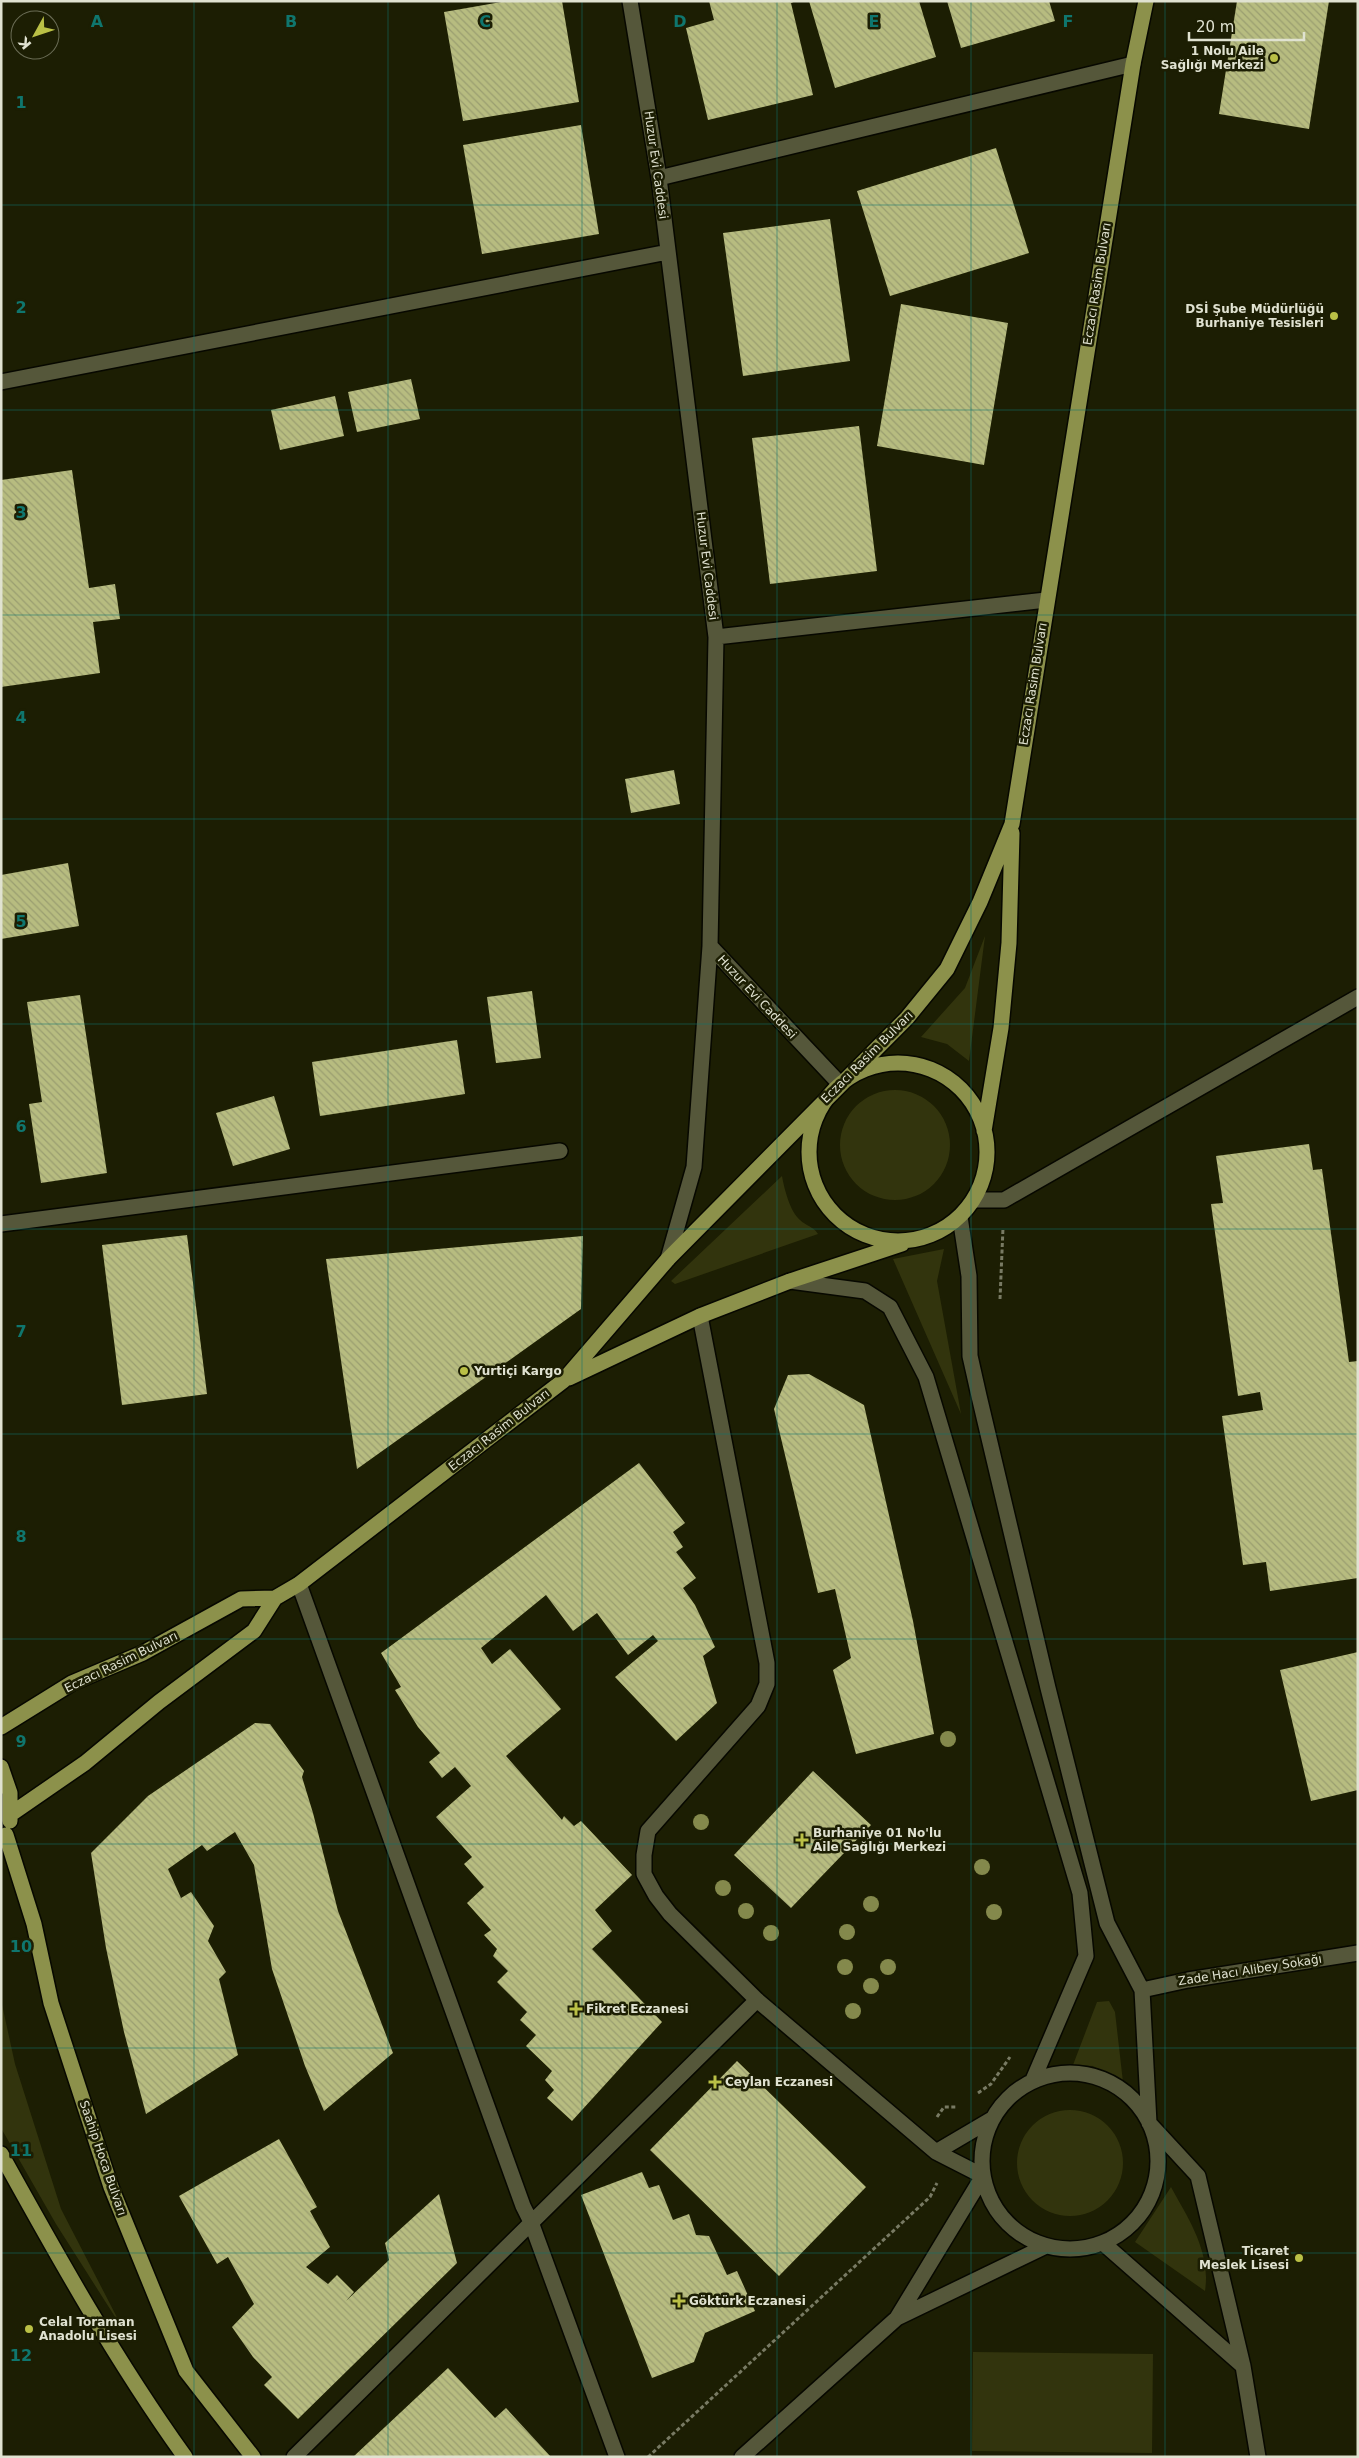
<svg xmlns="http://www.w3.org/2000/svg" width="1359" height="2458" font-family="'DejaVu Sans',sans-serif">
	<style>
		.green { fill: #32340d }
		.building { fill: url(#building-back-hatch) }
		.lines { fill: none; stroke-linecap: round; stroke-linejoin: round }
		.minor-casing { stroke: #070800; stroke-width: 18 }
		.major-casing { stroke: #070800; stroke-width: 18 }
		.path { stroke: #787a63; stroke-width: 3; stroke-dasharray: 4 2.5; stroke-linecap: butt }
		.minor { stroke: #55573a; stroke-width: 15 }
		.major { stroke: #8c914b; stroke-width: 15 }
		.tree { fill: #84894c }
		.grid { fill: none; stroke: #0f766e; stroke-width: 1; stroke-opacity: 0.55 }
		.poi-dot { fill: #bac046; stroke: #1c1e03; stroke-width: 2 }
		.labels { text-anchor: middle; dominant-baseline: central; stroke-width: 5; stroke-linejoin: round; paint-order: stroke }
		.poi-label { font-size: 12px; font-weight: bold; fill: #e0e2d1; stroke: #1c1e03; text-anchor: start }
		.street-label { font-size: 12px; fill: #e0e2d1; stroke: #1c1e03 }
		.grid-label { font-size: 16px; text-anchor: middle; font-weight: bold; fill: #0f766e; stroke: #1c1e03; stroke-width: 5; stroke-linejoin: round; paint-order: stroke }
	</style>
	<defs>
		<pattern id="building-back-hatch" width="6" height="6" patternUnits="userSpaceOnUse" patternTransform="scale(1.25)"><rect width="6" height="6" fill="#b7bc80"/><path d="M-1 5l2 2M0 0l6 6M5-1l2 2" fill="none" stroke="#9a9e70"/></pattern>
	</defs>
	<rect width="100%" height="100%" fill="#1c1e03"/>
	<path class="green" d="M985,936L969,1061L947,1044L921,1037L965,988Z
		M840 1145a55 55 0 1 1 110 0a55 55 0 1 1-110 0Z
		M782,1176C784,1188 790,1212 800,1220C806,1226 813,1226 818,1234L675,1284L671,1281Z
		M944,1249L937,1281L961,1414L893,1259Z
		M1,2000L15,2064L61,2209L124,2331L56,2224L1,2128Z
		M1109,2001L1115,2012L1123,2082L1093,2066L1073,2065L1097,2002Z
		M1017 2163a53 53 0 1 1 106 0a53 53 0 1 1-106 0Z
		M1171,2187C1189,2220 1211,2252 1205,2291L1135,2242Z
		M973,2352L1153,2354L1152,2453L972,2451Z"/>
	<path class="building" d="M507,1H562L579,102L463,121L444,12Z
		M709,1H796L791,3L813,95L708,120L686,28L714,20Z
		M809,1H919L936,57L835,88Z
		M947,1H1049L1055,21L961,48Z
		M1237,1H1329L1309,129L1219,114Z
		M581,125L599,234L482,254L463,145Z
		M996,148L1029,253L890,296L857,191Z
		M830,219L850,361L743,376L723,233Z
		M901,304L1008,323L984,465L877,446Z
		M411,379L420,419L357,432L348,392Z
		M335,396L344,436L280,450L271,410Z
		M859,426L877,571L770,584L752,438Z
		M72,470L89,588L115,584L120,619L93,622L100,673L1,687V480Z
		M674,770L680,804L631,813L625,779Z
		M68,863L79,926L1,939V875Z
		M532,991L541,1058L496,1063L487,997Z
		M80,995L107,1173L41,1183L29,1104L42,1102L27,1002Z
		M457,1040L465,1094L320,1116L312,1062Z
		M274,1096L290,1149L233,1166L216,1113Z
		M1309,1144L1313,1170L1322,1169L1349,1362L1358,1361V1578L1270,1591L1266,1562L1243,1565L1222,1416L1263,1410L1260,1392L1238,1396L1211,1204L1223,1203L1216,1156Z
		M187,1235L207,1394L122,1405L102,1245Z
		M583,1236L581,1309L357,1469L326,1259Z
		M809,1374L864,1405L913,1621L934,1734L856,1754L833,1670L851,1658L835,1589L818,1593L774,1409L788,1375Z
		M639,1463L685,1523L673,1532L683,1547L676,1552L696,1578L683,1588L695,1605L715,1647L703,1656L717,1703L676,1741L615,1677L658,1641L653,1635L628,1655L597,1613L573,1631L546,1595L481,1648L492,1664L510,1649L561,1709L506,1756L562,1820L564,1816L574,1826L581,1821L632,1875L595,1910L612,1931L592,1949L662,2022L572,2121L547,2098L554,2090L545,2080L552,2071L526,2046L536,2035L520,2020L527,2012L497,1982L508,1971L493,1956L497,1949L484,1935L491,1930L467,1903L484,1887L464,1864L472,1857L436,1817L471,1786L455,1767L442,1778L429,1762L440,1753L418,1727L395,1690L401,1687L381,1653Z
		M1358,1652V1790L1311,1801L1280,1670Z
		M255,1723L270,1724L304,1771L302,1777L313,1813L338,1911L393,2053L324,2111L305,2066L272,1969L254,1865L235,1832L207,1851L202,1845L168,1869L181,1898L191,1892L214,1926L208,1941L226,1972L219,1979L238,2055L146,2114L124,2032L106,1948L91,1853L148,1796Z
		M813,1771L871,1825L791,1908L734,1855Z
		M737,2061L866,2187L779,2276L650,2150Z
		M279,2139L317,2207L310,2211L330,2247L306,2267L328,2284L337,2275L354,2292L346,2301L389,2260L385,2243L439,2194L457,2263L298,2419L264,2385L272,2377L253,2357L232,2327L254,2304L228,2257L217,2264L179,2196Z
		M642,2172L649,2188L659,2185L673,2220L689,2214L696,2235L709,2236L727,2275L737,2271L755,2311L705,2333L694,2362L652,2378L581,2195Z
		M448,2368L495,2418L506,2408L551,2457H353Z"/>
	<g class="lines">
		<g class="minor-casing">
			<path id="minor" d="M630,1L659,178L716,637L710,946L840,1084
				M659,178L1133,64
				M1,382L668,252
				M716,637L1046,600
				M974,1200H1004L1358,997
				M960,1217L969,1276L970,1356L979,1396L1048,1688L1107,1923L1142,1990L1149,2123L1198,2176L1243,2366L1258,2457
				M1,1224L560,1151
				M668,1259L694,1167L710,946
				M790,1281L865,1291L890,1307L926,1377L1080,1893L1086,1956L1033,2080
				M700,1316L767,1663V1684L758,1706L648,1831L644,1855V1874L656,1896L670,1914L757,2000L936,2152L983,2176L897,2318
				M299,1584L523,2206L531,2222L617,2457
				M1142,1990L1188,1980L1358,1953
				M982 2161a88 88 0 1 1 176 0a88 88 0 1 1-176 0Z
				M936,2152L992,2119
				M1103,2243L1243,2366
				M294,2457L757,2000
				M742,2457L897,2318L1046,2246"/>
		</g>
		<g class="major-casing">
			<path id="major" d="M809 1152a89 89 0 1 1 178 0a89 89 0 1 1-178 0Z
				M984,1131L1001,1028L1009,943L1012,833
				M569,1378L700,1316L790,1281L902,1244
				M1,1727L72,1683L143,1653L241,1599L275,1598L299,1584L563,1381L668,1259L907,1018L947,969L980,902L1012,824L1133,64L1146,1
				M1,1767L10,1793V1821
				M11,1814L85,1763L159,1702L254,1631L275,1598
				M6,1835L34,1924L51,2003L111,2187L186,2371L253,2457
				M1,2154C58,2257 116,2361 185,2457"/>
		</g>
		<path class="path" d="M1000,1299L1003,1228
			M978,2093L991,2084L1010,2057
			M937,2117L944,2107H956
			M648,2457L930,2197L937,2183"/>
		<use href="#minor" class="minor"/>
		<use href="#major" class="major"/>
	</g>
	<g class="tree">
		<circle cx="948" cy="1739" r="8"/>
		<circle cx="701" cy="1822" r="8"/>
		<circle cx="982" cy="1867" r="8"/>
		<circle cx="723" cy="1888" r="8"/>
		<circle cx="871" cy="1904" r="8"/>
		<circle cx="746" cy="1911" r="8"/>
		<circle cx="994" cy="1912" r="8"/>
		<circle cx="847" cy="1932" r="8"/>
		<circle cx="771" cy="1933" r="8"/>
		<circle cx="845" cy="1967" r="8"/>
		<circle cx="888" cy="1967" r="8"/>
		<circle cx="871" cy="1986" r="8"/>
		<circle cx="853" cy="2011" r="8"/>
	</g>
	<path class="grid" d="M194,1V2457M388,1V2457M582,1V2457M777,1V2457M971,1V2457M1165,1V2457M1,205H1358M1,410H1358M1,615H1358M1,819H1358M1,1024H1358M1,1229H1358M1,1434H1358M1,1639H1358M1,1844H1358M1,2048H1358M1,2253H1358"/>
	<g class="poi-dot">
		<circle cx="1274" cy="58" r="5"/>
		<circle cx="1334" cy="316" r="5"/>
		<circle cx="464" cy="1371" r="5"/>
		<path d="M799.5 1832.5h5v5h5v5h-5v5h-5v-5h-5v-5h5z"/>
		<path d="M573.5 2001.5h5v5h5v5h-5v5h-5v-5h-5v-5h5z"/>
		<path d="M712.5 2074.5h5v5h5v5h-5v5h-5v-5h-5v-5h5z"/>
		<circle cx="1299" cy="2258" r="5"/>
		<path d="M676.5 2293.5h5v5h5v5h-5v5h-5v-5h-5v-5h5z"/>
		<circle cx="29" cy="2329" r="5"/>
	</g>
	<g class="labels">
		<g class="poi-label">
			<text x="1264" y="51" text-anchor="end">1 Nolu Aile<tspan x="1264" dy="14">Sağlığı Merkezi</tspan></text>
			<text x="1324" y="309" text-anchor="end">DSİ Şube Müdürlüğü<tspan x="1324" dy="14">Burhaniye Tesisleri</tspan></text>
			<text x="474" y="1371">Yurtiçi Kargo</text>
			<text x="813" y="1833">Burhaniye 01 No'lu<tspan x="813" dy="14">Aile Sağlığı Merkezi</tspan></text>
			<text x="586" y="2009">Fikret Eczanesi</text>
			<text x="725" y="2082">Ceylan Eczanesi</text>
			<text x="1289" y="2251" text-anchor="end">Ticaret<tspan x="1289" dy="14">Meslek Lisesi</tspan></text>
			<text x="689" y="2301">Göktürk Eczanesi</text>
			<text x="39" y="2322">Celal Toraman<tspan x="39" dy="14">Anadolu Lisesi</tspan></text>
		</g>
		<g class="street-label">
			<text transform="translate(656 165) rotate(82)">Huzur Evi Caddesi</text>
			<text transform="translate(1097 284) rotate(-81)">Eczacı Rasim Bulvarı</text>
			<text transform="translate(707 566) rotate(83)">Huzur Evi Caddesi</text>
			<text transform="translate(1033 684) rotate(-81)">Eczacı Rasim Bulvarı</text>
			<text transform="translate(757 997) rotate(47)">Huzur Evi Caddesi</text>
			<text transform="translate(867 1057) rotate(-45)">Eczacı Rasim Bulvarı</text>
			<text transform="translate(499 1430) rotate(-38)">Eczacı Rasim Bulvarı</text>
			<text transform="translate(121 1662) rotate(-26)">Eczacı Rasim Bulvarı</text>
			<text transform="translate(1250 1970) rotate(-9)">Zade Hacı Alibey Sokağı</text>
			<text transform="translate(103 2158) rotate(71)">Saahip Hoca Bulvarı</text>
		</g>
	</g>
	<g class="grid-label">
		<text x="97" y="27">A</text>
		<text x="291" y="27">B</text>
		<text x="485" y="27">C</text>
		<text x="680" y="27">D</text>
		<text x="874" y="27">E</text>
		<text x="1068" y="27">F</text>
		<text x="21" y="108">1</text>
		<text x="21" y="313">2</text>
		<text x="21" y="518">3</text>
		<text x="21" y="723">4</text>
		<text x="21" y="927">5</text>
		<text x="21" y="1132">6</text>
		<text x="21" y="1337">7</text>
		<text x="21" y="1542">8</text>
		<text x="21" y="1747">9</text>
		<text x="21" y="1952">10</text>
		<text x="21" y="2156">11</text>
		<text x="21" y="2361">12</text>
	</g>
	<rect width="1359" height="2458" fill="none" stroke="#e0e2d1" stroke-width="5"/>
	<g transform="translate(35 35) rotate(230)"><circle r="24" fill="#1c1e03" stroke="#6a6c55"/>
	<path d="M0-4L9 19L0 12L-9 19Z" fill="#bac046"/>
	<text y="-8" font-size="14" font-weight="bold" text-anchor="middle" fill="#e0e2d1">K</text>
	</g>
	<path d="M1189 32v8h115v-8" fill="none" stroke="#e0e2d1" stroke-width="2.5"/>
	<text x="1196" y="32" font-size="15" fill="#e0e2d1" stroke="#1c1e03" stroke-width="4" paint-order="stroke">20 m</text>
</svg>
